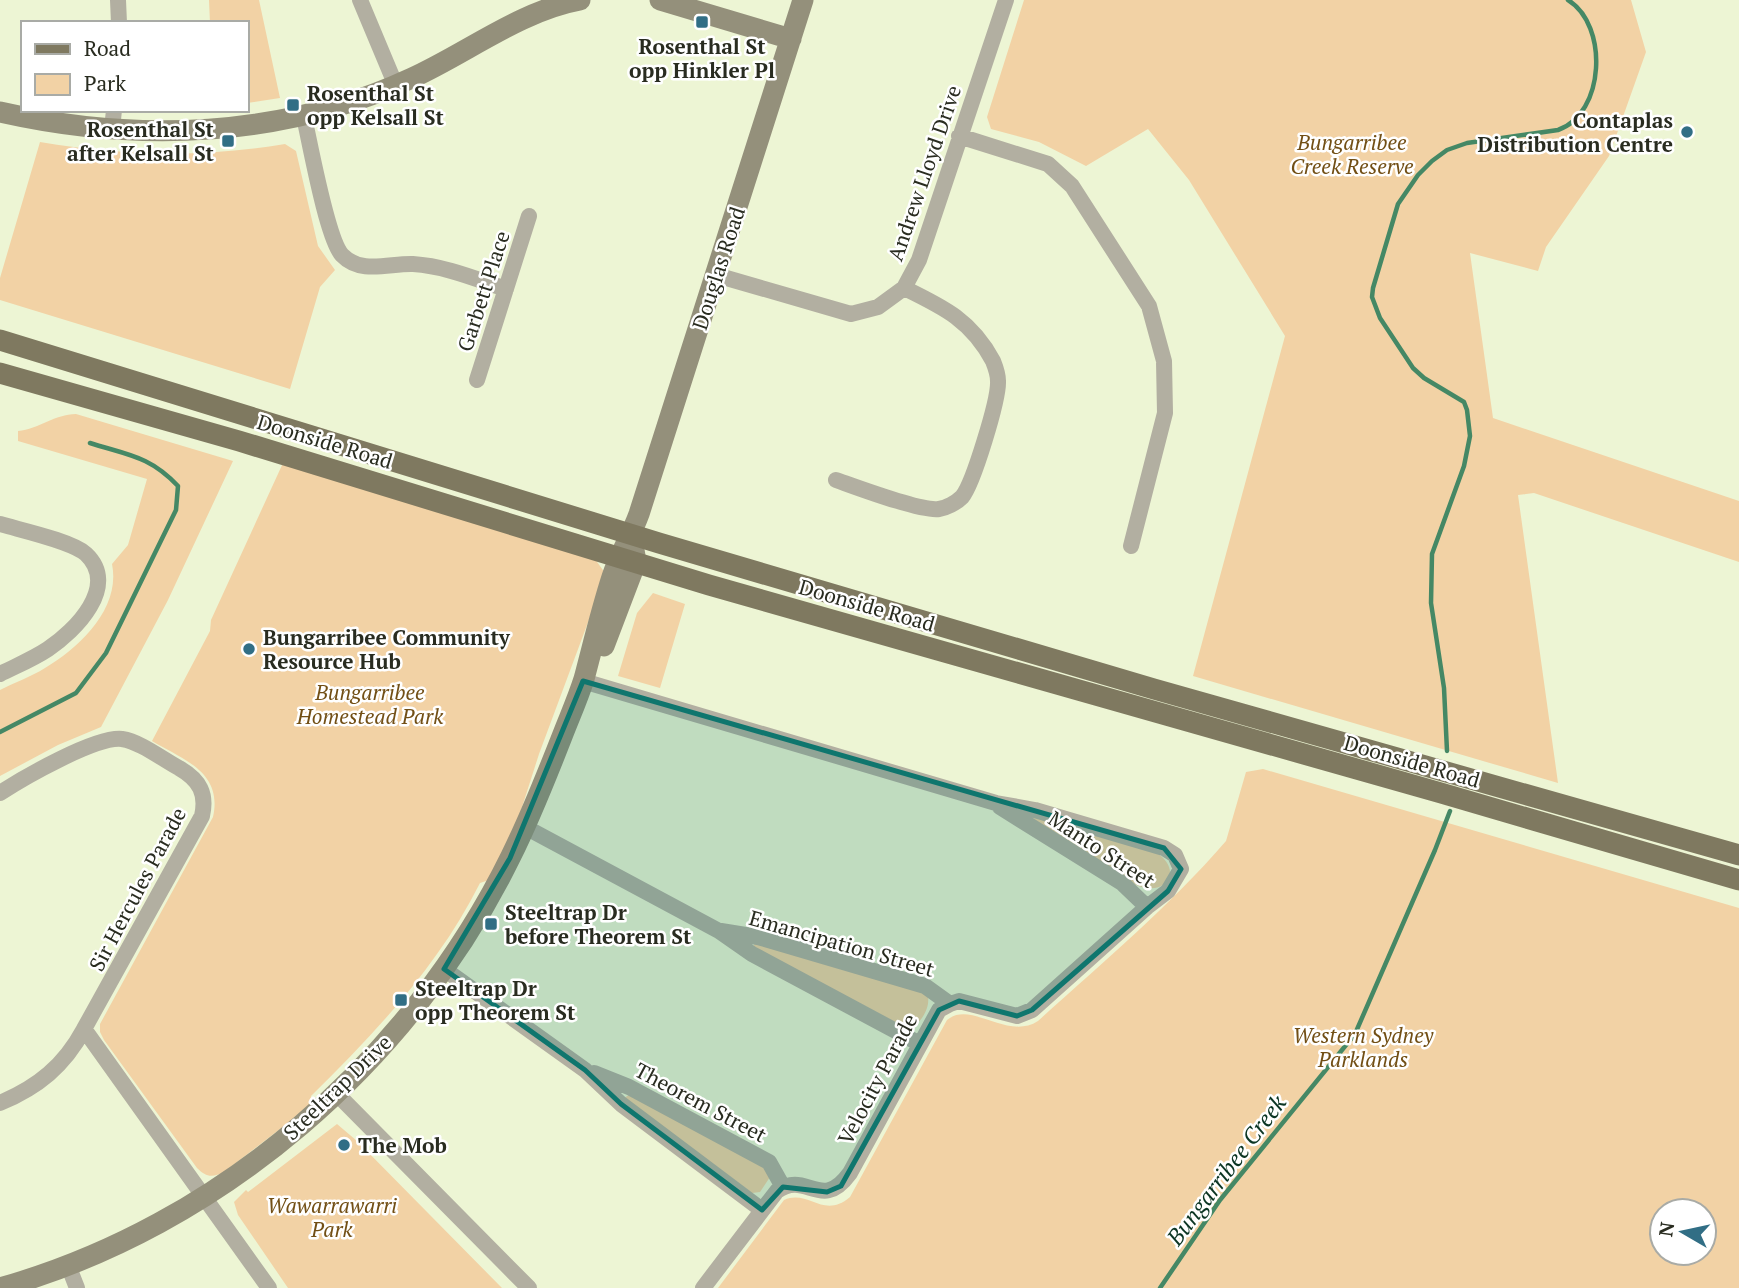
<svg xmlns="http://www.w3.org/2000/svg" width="1739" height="1288" font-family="'PT Serif',serif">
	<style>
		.green { fill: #f2d2a5; fill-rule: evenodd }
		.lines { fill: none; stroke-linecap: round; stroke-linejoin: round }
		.stream { stroke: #458865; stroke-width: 4.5 }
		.street { stroke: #b2afa1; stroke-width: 16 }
		.secondary { stroke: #94907b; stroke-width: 21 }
		.primary { stroke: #7f7960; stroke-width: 21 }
		.marked { fill: #0f766e; fill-opacity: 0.2; stroke: #0f766e; stroke-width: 5; stroke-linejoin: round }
		.poi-dot { fill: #316e85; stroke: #fff; stroke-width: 2.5 }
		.labels { text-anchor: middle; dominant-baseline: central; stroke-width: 5; stroke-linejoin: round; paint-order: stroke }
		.poi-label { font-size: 21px; font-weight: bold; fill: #292c20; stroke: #fff; text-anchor: start }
		.park-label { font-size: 21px; font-style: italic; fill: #724f15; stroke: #fff }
		.street-label { font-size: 21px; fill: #292c20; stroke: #fff }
		.water-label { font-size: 23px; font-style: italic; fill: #0b3523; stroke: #fff }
	</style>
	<rect width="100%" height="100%" fill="#edf5d4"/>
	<path class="green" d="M209,0H259L280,98L247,103V23H210Z
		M1024,0H1631L1646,52L1609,156L1546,247L1538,271L1470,253L1493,418L1739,501V562L1534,493L1518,495L1558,783L1193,676L1285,336L1189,180L1148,129L1086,166L1039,142L991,129L987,117Z
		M40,142C125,156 200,158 285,144L296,151L318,246L335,270L320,287L290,389L0,300V278Z
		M76,414L233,461L168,600L101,727L58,745L0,776V690C15,682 31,677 45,668C80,647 121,608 112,564L128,545L147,479L18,441V431C39,429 55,414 76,414Z
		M283,463L595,559L605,573L603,582L539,754L515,829L489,880L480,883C439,965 376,1032 311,1096L310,1106L224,1172C212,1178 206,1177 197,1168L104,1040L100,1032V1024L213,817C223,772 184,760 152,741L210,631L211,620Z
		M653,593L685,604L660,688L618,676L637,613Z
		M1263,769L1739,908V1288H718L784,1200C809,1189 823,1220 850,1197L947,1020C971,1000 1007,1041 1038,1021C1102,963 1169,907 1226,841L1246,772ZM1662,1211H1704V1253H1662Z
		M1032,816L1154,851C1186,870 1165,898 1136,885L1033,822Z
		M755,943L921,991L928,997C930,1009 920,1025 908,1029L753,947Z
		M629,1095L767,1168L770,1177L760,1192L752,1193L624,1098Z
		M337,1124L357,1141L502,1288H288L238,1215L234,1202L246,1190L248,1192Z"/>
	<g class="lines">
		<path class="stream" d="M0,732L76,693L106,653L176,510L178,486C150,456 128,455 90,443
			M1447,751L1444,688L1431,603L1432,554L1464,466L1470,436L1467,410L1464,402L1424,378L1413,368L1380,318L1372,297L1373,288L1398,204L1418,175L1432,161L1447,150L1467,143L1558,130C1605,114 1609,25 1568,0
			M1160,1288L1220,1200L1355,1034L1435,850L1450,811"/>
		<path class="street" d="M118,0L119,23
			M360,0L396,86
			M304,117C310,143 327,239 342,255C361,275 390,263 413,264C445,266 476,279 506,289
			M112,129L114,110
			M959,136L1048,164L1072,186L1149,306L1164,361L1165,413L1131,546
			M716,275L851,314L878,307L904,288L919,260L1006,0
			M477,380L529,216
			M836,480C856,487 922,512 939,509C946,508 956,503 962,497C973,484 999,399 998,381C998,375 995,366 993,361C971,320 943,307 904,288
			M0,524C20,530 72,541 86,554C120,586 75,631 48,649C33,659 16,666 0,674
			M583,681L996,803L1035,810L1164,848L1175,855L1181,869L1168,891L1147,907L1032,1010L1017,1016L959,1001L950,1004L939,1010L850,1173C821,1213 807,1170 777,1191L703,1288
			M0,793C23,778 96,736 122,739C141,742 162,759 179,768C200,780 207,794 202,816L84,1029L269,1288
			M1000,807L1122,883L1147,907
			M525,827L719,931L752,954L920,1044
			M721,931L758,937L925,986L950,1004
			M444,969L585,1070L621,1104L762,1210
			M594,1073L629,1087L769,1162L783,1187
			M336,1093L529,1288
			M0,1103C38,1087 64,1066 84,1029
			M68,1265L77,1288"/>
		<path class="secondary" d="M660,0L791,39
			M0,112C137,143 283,138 412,78C467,53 520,11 580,0
			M604,646L636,562L633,544
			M0,1288C221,1226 411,1060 511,856C531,816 547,775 563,734C570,716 578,698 584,679C593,645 601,611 612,577C619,555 631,536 639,514L803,0"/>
		<path class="primary" d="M0,340L659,543L1154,689L1739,855
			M0,373L239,441L709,585L1441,793L1739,880"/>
	</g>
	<path class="marked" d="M583,681L1164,848L1181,869L1168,891L1032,1010L1017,1016L959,1001L939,1010L841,1186L827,1192L783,1187L762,1210L621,1104L585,1070L444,969L510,858Z"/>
	<g class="poi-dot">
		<rect x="695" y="15" width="14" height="14" rx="3.5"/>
		<rect x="286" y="98" width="14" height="14" rx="3.5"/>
		<circle cx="1687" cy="132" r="7"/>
		<rect x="221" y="134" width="14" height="14" rx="3.5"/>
		<circle cx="249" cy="649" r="7"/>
		<rect x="484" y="917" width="14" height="14" rx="3.5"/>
		<rect x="394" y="993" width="14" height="14" rx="3.5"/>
		<circle cx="344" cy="1145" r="7"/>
	</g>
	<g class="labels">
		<g class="poi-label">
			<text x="702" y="46" text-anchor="middle">Rosenthal St<tspan x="702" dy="24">opp Hinkler Pl</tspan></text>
			<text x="307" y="93">Rosenthal St<tspan x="307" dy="24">opp Kelsall St</tspan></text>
			<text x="1673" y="120" text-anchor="end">Contaplas<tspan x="1673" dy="24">Distribution Centre</tspan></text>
			<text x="214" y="129" text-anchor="end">Rosenthal St<tspan x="214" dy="24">after Kelsall St</tspan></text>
			<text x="263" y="637">Bungarribee Community<tspan x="263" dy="24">Resource Hub</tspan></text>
			<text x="505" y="912">Steeltrap Dr<tspan x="505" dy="24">before Theorem St</tspan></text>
			<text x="415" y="988">Steeltrap Dr<tspan x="415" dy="24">opp Theorem St</tspan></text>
			<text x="358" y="1145">The Mob</text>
		</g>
		<g class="park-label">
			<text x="1352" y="142">Bungarribee<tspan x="1352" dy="24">Creek Reserve</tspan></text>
			<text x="370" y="692">Bungarribee<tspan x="370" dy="24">Homestead Park</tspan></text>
			<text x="1363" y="1035">Western Sydney<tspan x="1363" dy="24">Parklands</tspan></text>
			<text x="332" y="1205">Wawarrawarri<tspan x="332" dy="24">Park</tspan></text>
		</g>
		<g class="street-label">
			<text transform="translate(924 173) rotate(-71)">Andrew Lloyd Drive</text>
			<text transform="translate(718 268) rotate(-72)">Douglas Road</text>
			<text transform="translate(483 291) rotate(-72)">Garbett Place</text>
			<text transform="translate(325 441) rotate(17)">Doonside Road</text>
			<text transform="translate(867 605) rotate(16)">Doonside Road</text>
			<text transform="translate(1412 761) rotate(16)">Doonside Road</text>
			<text transform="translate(1102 849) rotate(33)">Manto Street</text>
			<text transform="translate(137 889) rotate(-62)">Sir Hercules Parade</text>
			<text transform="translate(842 943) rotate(16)">Emancipation Street</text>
			<text transform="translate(877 1079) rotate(-62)">Velocity Parade</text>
			<text transform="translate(337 1087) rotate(-44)">Steeltrap Drive</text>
			<text transform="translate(701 1102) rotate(28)">Theorem Street</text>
		</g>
		<g class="water-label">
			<text transform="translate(1226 1170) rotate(-53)">Bungarribee Creek</text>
		</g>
	</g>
	<rect x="21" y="21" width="228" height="91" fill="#ffffff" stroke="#a9aba6" stroke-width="2"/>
	<rect x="35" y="44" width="35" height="10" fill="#7f7960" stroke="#a9aba6" stroke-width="2"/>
	<text x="84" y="56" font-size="21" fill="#292c20">Road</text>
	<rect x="35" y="74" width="35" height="21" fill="#f2d2a5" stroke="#a9aba6" stroke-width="2"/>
	<text x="84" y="91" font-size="21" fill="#292c20">Park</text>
	<g transform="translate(1683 1232) rotate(279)"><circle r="33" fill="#ffffff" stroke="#a9aba6" stroke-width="2"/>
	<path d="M0-5L12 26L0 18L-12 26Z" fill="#316e85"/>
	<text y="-10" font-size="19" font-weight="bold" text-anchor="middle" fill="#292c20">N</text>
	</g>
</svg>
